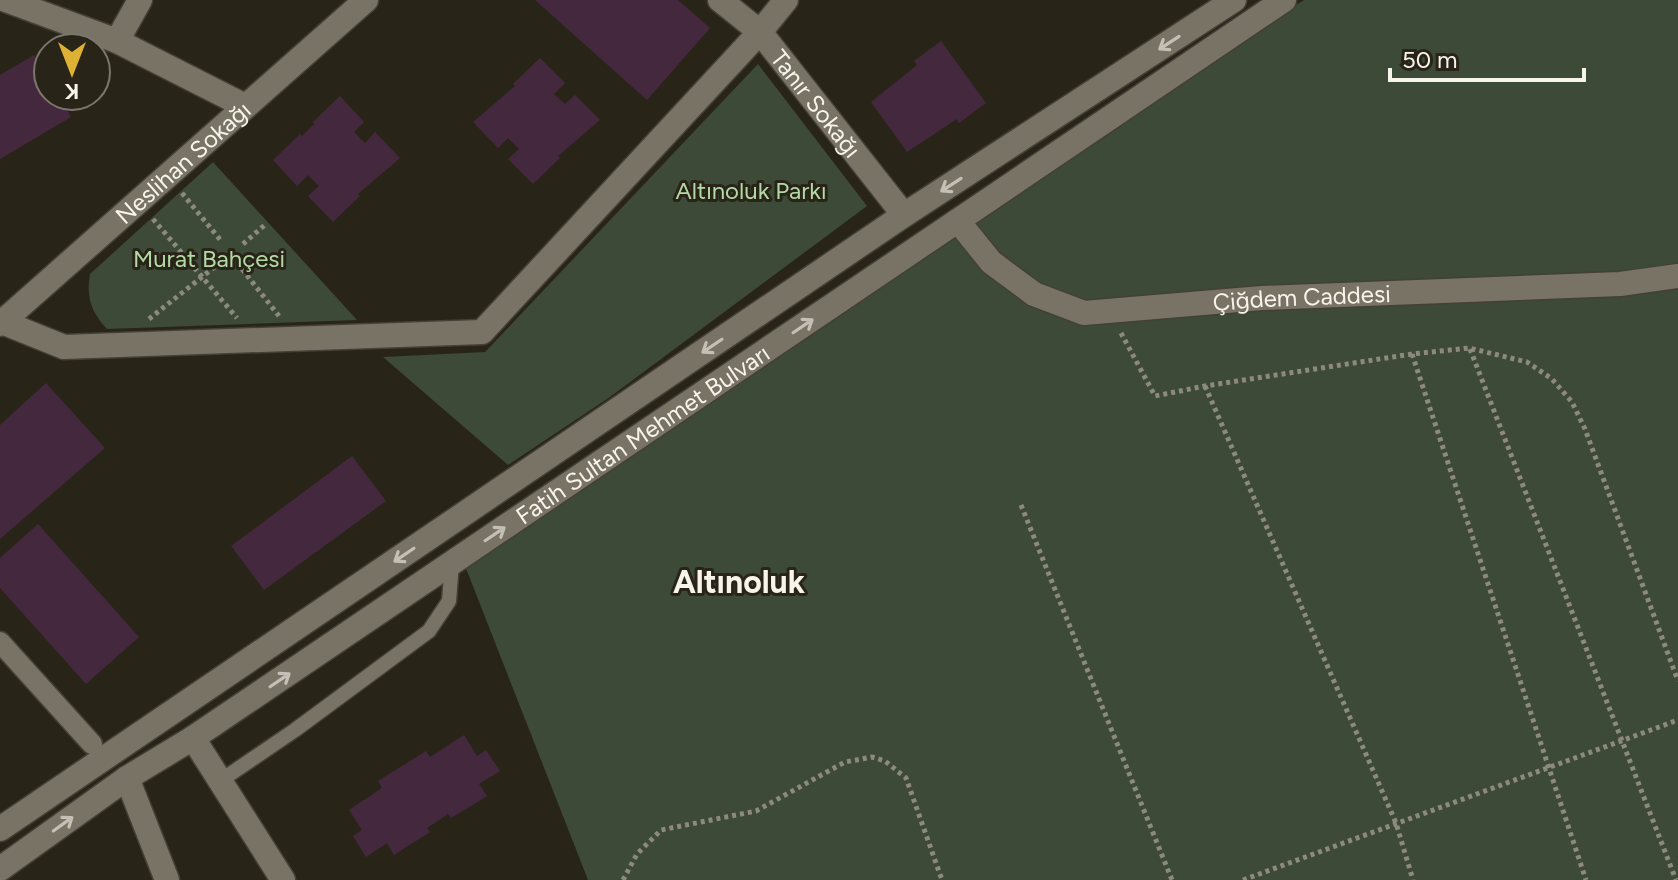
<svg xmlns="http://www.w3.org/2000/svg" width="1678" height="880" font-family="Figtree,sans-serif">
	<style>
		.green { fill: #3c4a37 }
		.building { fill: #44293e }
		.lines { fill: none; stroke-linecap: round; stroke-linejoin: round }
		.service-casing { stroke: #444037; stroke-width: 17 }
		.pedestrian-casing { stroke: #444037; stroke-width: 23 }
		.minor-casing { stroke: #444037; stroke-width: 27 }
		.secondary-casing { stroke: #444037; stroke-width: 27 }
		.path { stroke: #8d897f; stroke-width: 5; stroke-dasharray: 4 4; stroke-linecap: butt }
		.service { stroke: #797366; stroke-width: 14 }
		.pedestrian { stroke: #797366; stroke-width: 20 }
		.minor { stroke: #797366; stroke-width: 24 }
		.secondary { stroke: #797366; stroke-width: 24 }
		.oneway { stroke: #c5c0b6 }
		.labels { text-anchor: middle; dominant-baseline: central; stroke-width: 6; stroke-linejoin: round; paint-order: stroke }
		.street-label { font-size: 24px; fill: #f7f4ec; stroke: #292418 }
		.park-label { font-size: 24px; fill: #b3d9a6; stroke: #292418 }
		.district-label { font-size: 32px; font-weight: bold; fill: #f7f4ec; stroke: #292418 }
	</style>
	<rect width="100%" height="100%" fill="#292418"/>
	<path class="green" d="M1304,0H1678V880H588L458,548L1066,151Z
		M758,64L867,206L610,397L508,465L383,357L485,352Z
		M213,162L357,320L107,329C91,312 86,297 90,274Z"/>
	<path class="building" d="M535,0H678L710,28L647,100Z
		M941,41L986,103L959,123L957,119L907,152L871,102L917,65L914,61Z
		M34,55L48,78V96H59L71,117L0,159V75Z
		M540,58L565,83L554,94L565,104L575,95L600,120L558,156L560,158L533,184L508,159L519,149L508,138L498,148L473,122L515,86L513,84Z
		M340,96L364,122L354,132L365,143L375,132L400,158L358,194L360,196L333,222L308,196L319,186L308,175L297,186L273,160L300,134L302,136L314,124L313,122Z
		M46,383L105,448L0,539V425Z
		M352,456L386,501L264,590L231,546Z
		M38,524L139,637L86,684L0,588V558Z
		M464,735L477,756L486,750L500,771L479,784L487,796L451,818L448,814L427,828L430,832L394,855L387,843L366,857L353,836L362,830L349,810L382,788L378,781L426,751L430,757Z"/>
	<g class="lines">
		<g class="service-casing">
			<path id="service" d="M220,781L295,730L429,631L449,601L452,563"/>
		</g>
		<g class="pedestrian-casing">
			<path id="pedestrian" d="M0,642L92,744"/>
		</g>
		<g class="minor-casing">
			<g id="minor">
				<path d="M6,0L117,41L245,106"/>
				<path id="s1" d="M720,0L760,32L904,215"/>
				<path d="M117,41L140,0"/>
				<path id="s2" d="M958,221L991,262L1034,294L1084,313L1262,298L1620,284L1678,276"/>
				<path d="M2,322L64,347L482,332L760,32L786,0"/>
				<path id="s3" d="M0,324L366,0"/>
				<path d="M193,738L283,880"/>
				<path d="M127,778L167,880"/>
			</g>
		</g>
		<g class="secondary-casing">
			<g id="secondary">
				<path d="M0,829L904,215L1234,0"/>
				<path id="s4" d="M0,869L127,778L193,738L1284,0"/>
			</g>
		</g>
		<path class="path" d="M182,193L222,242
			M153,219L237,318
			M243,244L267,223
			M242,269L279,316
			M149,319L217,265
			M1121,333L1155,396L1205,386L1412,354L1469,348L1527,362L1552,379L1572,402L1585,429L1678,681
			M1470,349L1676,880
			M1412,354L1586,880
			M1205,386L1396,823L1413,880
			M1021,505L1172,880
			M623,880L637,854L661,830L756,811L845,762L872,757L885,761L906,778L942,880
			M1243,880L1678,720"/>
		<use href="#service" class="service"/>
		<use href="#pedestrian" class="pedestrian"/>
		<use href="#minor" class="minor"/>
		<use href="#secondary" class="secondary"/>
	</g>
	<defs><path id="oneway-shaft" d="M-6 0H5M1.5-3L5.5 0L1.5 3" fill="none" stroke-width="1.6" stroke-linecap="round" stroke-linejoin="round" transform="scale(2)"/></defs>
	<g class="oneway">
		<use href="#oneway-shaft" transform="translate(1169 43) rotate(147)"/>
		<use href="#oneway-shaft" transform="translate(951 185) rotate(147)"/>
		<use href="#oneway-shaft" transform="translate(803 326) rotate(-34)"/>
		<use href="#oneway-shaft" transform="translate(712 346) rotate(146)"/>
		<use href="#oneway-shaft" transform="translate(495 534) rotate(-34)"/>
		<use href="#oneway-shaft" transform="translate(404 555) rotate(146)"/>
		<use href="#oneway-shaft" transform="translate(280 680) rotate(-34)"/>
		<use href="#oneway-shaft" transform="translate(63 824) rotate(-36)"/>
	</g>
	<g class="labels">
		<g class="street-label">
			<text stroke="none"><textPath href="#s1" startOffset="142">Tanır Sokağı</textPath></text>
			<text stroke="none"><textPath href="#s3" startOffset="244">Neslihan Sokağı</textPath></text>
			<text stroke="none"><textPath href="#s2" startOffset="378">Çiğdem Caddesi</textPath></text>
			<text stroke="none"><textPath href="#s4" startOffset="776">Fatih Sultan Mehmet Bulvarı</textPath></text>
		</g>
		<g class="park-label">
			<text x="751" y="190">Altınoluk Parkı</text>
			<text x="209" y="258">Murat Bahçesi</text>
		</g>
		<g class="district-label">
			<text x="739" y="582">Altınoluk</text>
		</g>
	</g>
	<g transform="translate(72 72) rotate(180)"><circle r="38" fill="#292418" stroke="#7b776d" stroke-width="2"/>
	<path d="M0-6L14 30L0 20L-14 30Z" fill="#ddb133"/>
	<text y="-12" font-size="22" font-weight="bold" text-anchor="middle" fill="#f7f4ec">K</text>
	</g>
	<path d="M1390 68v12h194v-12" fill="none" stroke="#f7f4ec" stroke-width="4"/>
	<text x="1402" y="68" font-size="24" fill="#f7f4ec" stroke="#292418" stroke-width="6" paint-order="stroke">50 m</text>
</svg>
